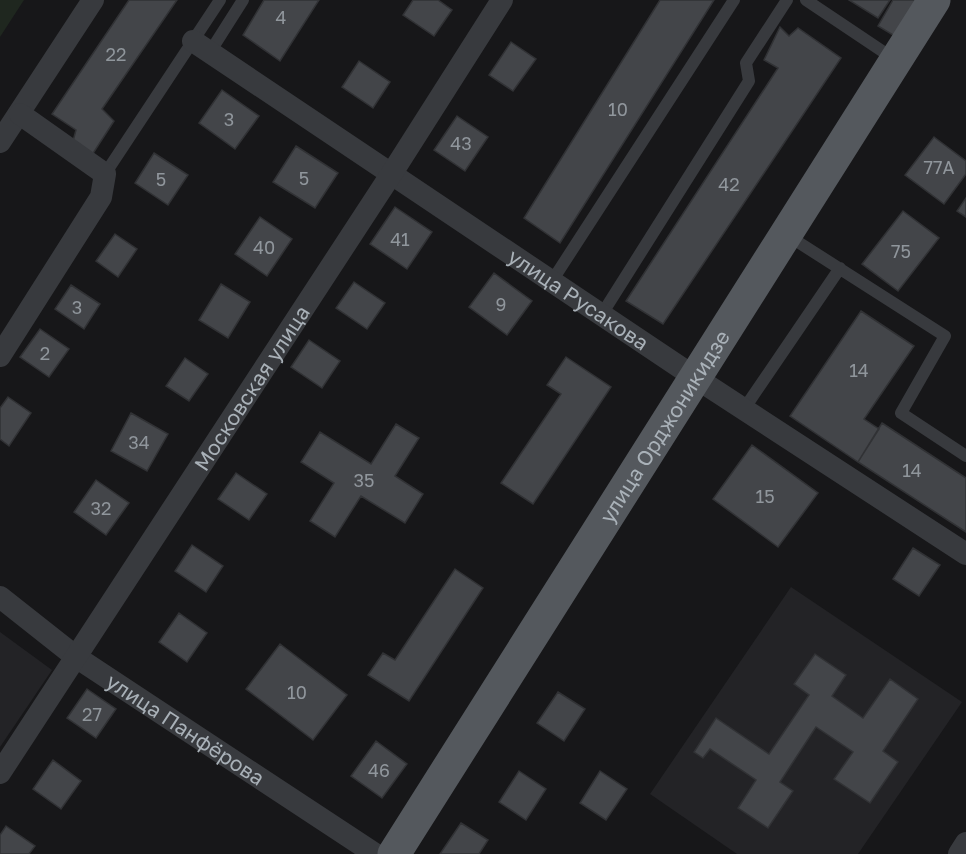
<svg xmlns="http://www.w3.org/2000/svg" width="966" height="854" font-family="'Golos Text',sans-serif">
	<style>
		.built { fill: #232326 }
		.green { fill: #1f271f }
		.building { fill: #434549; stroke: #313235; stroke-width: 1.5 }
		.lines { fill: none; stroke-linecap: round; stroke-linejoin: round }
		.service { stroke: #383a3e; stroke-width: 12 }
		.minor { stroke: #383a3e; stroke-width: 22 }
		.primary { stroke: #54585d; stroke-width: 33 }
		.labels { text-anchor: middle; dominant-baseline: central; stroke-width: 5; stroke-linejoin: round; paint-order: stroke }
		.number-label { font-size: 18px; fill: #90969c }
		.street-label { font-size: 21px; fill: #a9b1b8; stroke: #121214 }
	</style>
	<rect width="100%" height="100%" fill="#171719"/>
	<path class="built" d="M791,587L962,702L858,854H737L650,794Z
		M0,632L52,670L0,747Z"/>
	<path class="green" d="M0,0H24L0,37Z"/>
	<path class="building" d="M129,0H177L102,109L114,121L92,155L73,141L76,130L52,114Z
		M264,0H319L280,61L243,35Z
		M413,0H438L452,10L434,36L403,15Z
		M660,0H714L560,243L524,218Z
		M849,0H890L878,18Z
		M893,0H919L898,38L878,26Z
		M780,27L789,36L798,28L841,58L663,324L626,301L778,68L764,60Z
		M511,42L536,59L513,91L489,75Z
		M359,61L390,82L373,108L342,87Z
		M222,90L259,116L235,149L199,123Z
		M457,116L488,137L465,171L434,150Z
		M934,137L966,161V174L944,204L905,175Z
		M296,146L338,173L315,208L273,182Z
		M154,153L188,175L168,205L135,183Z
		M966,198V217L957,211Z
		M395,207L432,232L407,269L370,244Z
		M903,211L939,238L898,291L862,264Z
		M260,217L292,239L267,276L235,254Z
		M115,234L137,249L118,277L96,261Z
		M494,273L532,301L507,335L469,307Z
		M354,282L385,303L367,329L336,308Z
		M221,284L250,302L228,338L199,320Z
		M71,285L100,304L84,329L55,309Z
		M861,311L914,346L864,419L879,429L858,462L790,416Z
		M40,329L69,349L49,377L20,357Z
		M309,340L340,361L322,388L291,367Z
		M566,357L611,387L533,504L501,483L561,394L547,385Z
		M185,358L208,374L189,401L166,386Z
		M8,397L31,413L9,446L0,439V408Z
		M131,413L168,434L147,471L111,451Z
		M882,423L966,478V532L858,462Z
		M396,424L419,438L395,476L423,494L405,523L361,496L335,537L310,521L334,483L301,462L320,432L371,464Z
		M752,445L818,493L778,547L713,499Z
		M236,473L267,494L249,520L218,499Z
		M96,480L129,503L106,535L74,512Z
		M192,545L223,566L206,592L175,571Z
		M913,548L940,565L919,596L893,579Z
		M455,569L483,588L409,701L368,675L383,653L395,660Z
		M179,613L207,633L187,662L159,642Z
		M280,644L347,695L313,740L246,689Z
		M815,654L846,675L832,696L863,718L890,679L918,699L883,751L898,762L870,803L834,779L853,752L816,727L780,782L793,791L768,828L738,808L756,780L710,749L703,758L694,752L716,718L769,754L809,695L794,684Z
		M87,689L116,709L96,738L67,718Z
		M558,692L585,709L564,741L537,723Z
		M376,741L407,764L382,798L351,776Z
		M53,760L81,781L61,809L33,789Z
		M519,771L546,789L526,820L499,802Z
		M600,771L627,789L606,820L580,803Z
		M461,823L488,840L479,854H440Z
		M6,826L35,846L29,854H0V835Z"/>
	<g class="lines">
		<path class="service" d="M806,0L894,59
			M210,52L243,0
			M105,174L220,0
			M787,235L945,336L901,413L966,456
			M552,281L734,0
			M602,314L749,81L746,63L787,0
			M744,409L840,268"/>
		<g class="minor">
			<path id="s1" d="M193,41L696,378L966,554"/>
			<path d="M0,142L93,0"/>
			<path d="M0,356L101,197L105,174L20,114"/>
			<path id="s2" d="M0,597L76,657L375,854"/>
			<path id="s3" d="M0,773L392,173L502,0"/>
			<path d="M959,854L966,843"/>
		</g>
		<path class="primary" id="s4" d="M394,854L934,0"/>
	</g>
	<g class="labels">
		<g class="number-label">
			<text x="281" y="17">4</text>
			<text x="116" y="54">22</text>
			<text x="618" y="109">10</text>
			<text x="229" y="119">3</text>
			<text x="461" y="143">43</text>
			<text x="939" y="167">77А</text>
			<text x="304" y="178">5</text>
			<text x="161" y="179">5</text>
			<text x="729" y="184">42</text>
			<text x="400" y="239">41</text>
			<text x="264" y="247">40</text>
			<text x="901" y="251">75</text>
			<text x="501" y="304">9</text>
			<text x="77" y="307">3</text>
			<text x="45" y="353">2</text>
			<text x="859" y="370">14</text>
			<text x="139" y="442">34</text>
			<text x="912" y="470">14</text>
			<text x="364" y="480">35</text>
			<text x="765" y="496">15</text>
			<text x="101" y="508">32</text>
			<text x="297" y="692">10</text>
			<text x="92" y="714">27</text>
			<text x="379" y="770">46</text>
		</g>
		<g class="street-label">
			<text stroke="none"><textPath href="#s1" startOffset="464">улица Русакова</textPath></text>
			<text stroke="none"><textPath href="#s3" startOffset="460">Московская улица</textPath></text>
			<text stroke="none"><textPath href="#s4" startOffset="506">улица Орджоникидзе</textPath></text>
			<text stroke="none"><textPath href="#s2" startOffset="228">улица Панфёрова</textPath></text>
		</g>
	</g>
</svg>
